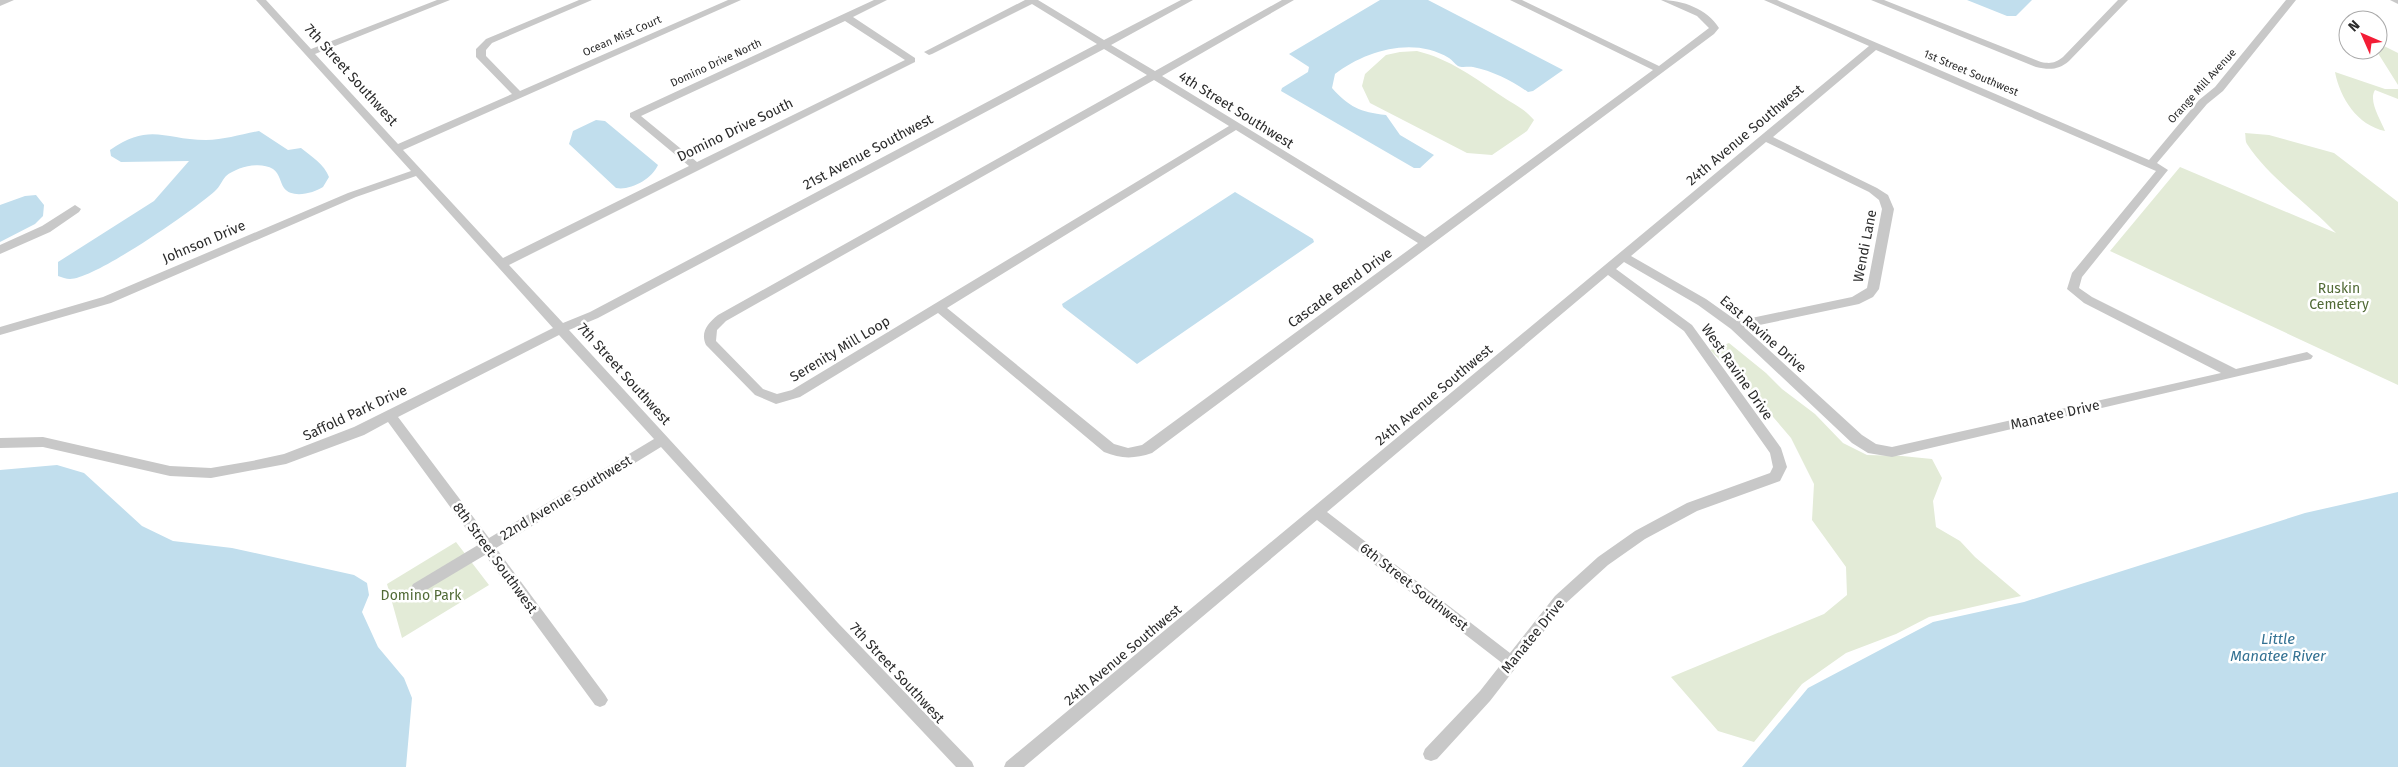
<svg xmlns="http://www.w3.org/2000/svg" width="2398" height="767" font-family="'Fira Sans',sans-serif">
	<style>
		.green { fill: #e3ebd7 }
		.water { fill: #c1deed }
		.lines { fill: none; stroke-linecap: round; stroke-linejoin: round }
		.minor { fill: #c8c8c8; fill-rule: evenodd }
		.labels { text-anchor: middle; dominant-baseline: central; stroke-width: 5; stroke-linejoin: round; paint-order: stroke }
		.far-street-label { font-size: 11px; fill: #2b2b2b; stroke: #fff }
		.street-label { font-size: 14px; fill: #2b2b2b; stroke: #fff }
		.park-label { font-size: 14px; fill: #516a36; stroke: #fff }
		.water-label { font-size: 15px; font-style: italic; fill: #347293; stroke: #fff }
	</style>
	<rect width="100%" height="100%" fill="#fff"/>
	<path class="green" d="M2378,43L2398,53V85L2376,50H2378Z
		M1417,51C1450,59 1475,78 1503,97C1516,106 1524,108 1534,120L1527,131L1492,155L1467,153L1370,103L1362,86L1365,74L1386,55L1400,52Z
		M2335,72L2385,89H2398V99L2375,90C2368,101 2381,120 2385,131C2357,125 2340,98 2335,72Z
		M2245,133L2269,135L2334,153L2398,202V385L2110,251L2180,167L2336,233C2308,203 2270,179 2247,144C2245,141 2246,137 2245,133Z
		M1729,343L1766,373L1782,389L1815,414L1843,443L1867,455L1902,456L1932,459L1942,478L1933,501L1936,527L1960,541L1975,557L2021,596L1929,617L1896,634L1846,653L1802,684L1754,742L1718,731L1671,677L1824,614L1847,595L1846,567L1812,520L1814,484L1791,438L1750,390L1710,350Z
		M456,542L489,585L402,638L387,584Z"/>
	<path class="water" d="M1380,0H1428L1563,70L1533,91L1528,92C1512,81 1493,71 1473,67C1468,66 1462,68 1458,66C1455,64 1452,60 1449,58C1413,36 1365,51 1335,74L1332,88C1349,107 1360,112 1386,115L1400,135L1434,155L1420,168H1414L1281,91L1282,88L1308,72L1309,67L1289,54Z
		M1967,0H2032L2016,16H2007Z
		M596,120L605,121L658,165C652,179 630,191 616,188L569,144L573,131Z
		M259,131L288,150L301,148C312,157 324,164 329,177C327,180 325,184 323,187C314,193 292,199 284,188C280,182 280,174 273,169C260,161 237,167 226,176C222,180 220,187 215,191C194,210 95,279 70,279C66,279 62,277 58,276V262L154,201L189,161L121,162L111,156L110,150C151,122 164,140 206,140C224,140 241,134 259,131Z
		M1235,192L1313,239L1314,242L1137,364L1063,307L1062,304Z
		M36,195L44,205L43,216L35,224L0,242V205L25,196Z
		M57,465L84,473L142,526L173,541L232,548L354,575L367,583L369,595L362,612L378,647L404,678L412,698L406,767H0V470Z
		M2398,492V767H1742L1808,688L1933,622L2024,602L2305,513Z"/>
	<g class="lines">
		<path class="minor" d="M0,0H14L0,6Z
			M256,0H266L311,49L437,0H450L315,54L398,144L512,94L476,57V49L486,39L579,0H592L492,43L486,50V56L520,91L728,0H741L403,150L503,258L689,166L630,117V113L874,0H887L853,17L915,58V62L509,265L563,323L590,312L1097,44L1032,4L932,54L929,55L924,52L1025,0H1038L1104,40L1181,0H1193L1111,45L1155,71L1282,0H1294L1162,76L1425,237L1653,70L1510,0H1522L1659,66L1709,28L1697,16L1661,0C1683,0 1707,9 1719,28L1714,34L1152,453C1134,459 1121,459 1104,452L938,313L800,397L776,404L755,395L706,345C700,332 708,323 718,315L1147,75L1104,49L598,318L569,330L838,623L972,762L974,767H956L828,631L661,447L496,548L605,695L608,700L605,705L600,707L595,705L485,555L423,592L418,594L413,592L411,588L413,584L478,545L388,422L364,435L286,464L211,478L170,476L43,447L0,448V438L43,437L170,466L211,468L252,461L284,454L354,427L553,328L416,176L356,197L111,303L0,335V327L103,297L348,193L411,171ZM845,21L905,60L697,162L641,116ZM1154,80L1229,126L792,390L777,394L763,389L716,341L717,330L726,321ZM1236,130L1418,243L1142,445L1128,448L1114,444L947,308ZM559,335L654,439L489,538L398,417Z
			M1764,0H1777L2149,160L2199,100L2215,87L2286,0H2296L2223,91L2207,104L2157,163L2168,170L2082,277L2079,288L2092,297L2236,369L2307,352L2313,356L2311,359L1892,457L1868,453L1852,443L1731,329L1698,305L1624,262L1616,269L1692,325L1781,448L1787,467L1780,481L1697,511L1645,539L1608,565L1565,604L1490,701L1437,759L1431,761L1425,759L1423,754L1425,749L1480,691L1502,663L1317,520L1024,767H1004L1006,762L1869,46ZM1876,50L2156,171L2072,273L2067,289L2084,303L2221,373L1892,447L1876,444L1862,435L1745,328L1859,304L1873,297L1879,289L1894,209L1888,195L1877,188L1773,137ZM1766,142L1869,192L1879,200L1882,209L1867,288L1852,297L1737,321L1706,299L1631,256ZM1608,275L1684,331L1770,453L1773,467L1770,473L1687,503L1635,531L1598,557L1555,596L1510,653L1327,512Z
			M1871,0H1884L2041,62C2051,64 2055,63 2063,57L2118,0H2128L2069,61C2059,70 2049,70 2036,67Z
			M2390,0H2398V4Z
			M75,205L81,209L79,212L50,232L0,254V245L42,226Z"/>
	</g>
	<g class="labels">
		<g class="far-street-label">
			<text transform="translate(622 36) rotate(-24)">Ocean Mist Court</text>
			<text transform="translate(716 63) rotate(-25)">Domino Drive North</text>
			<text transform="translate(1971 73) rotate(23)">1st Street Southwest</text>
			<text transform="translate(2202 86) rotate(-48)">Orange Mill Avenue</text>
		</g>
		<g class="street-label">
			<text transform="translate(351 75) rotate(48)">7th Street Southwest</text>
			<text transform="translate(1236 110) rotate(32)">4th Street Southwest</text>
			<text transform="translate(735 130) rotate(-26)">Domino Drive South</text>
			<text transform="translate(1745 135) rotate(-40)">24th Avenue Southwest</text>
			<text transform="translate(868 152) rotate(-28)">21st Avenue Southwest</text>
			<text transform="translate(204 242) rotate(-23)">Johnson Drive</text>
			<text transform="translate(1865 246) rotate(-79)">Wendi Lane</text>
			<text transform="translate(1340 288) rotate(-36)">Cascade Bend Drive</text>
			<text transform="translate(1763 334) rotate(41)">East Ravine Drive</text>
			<text transform="translate(840 349) rotate(-31)">Serenity Mill Loop</text>
			<text transform="translate(1737 372) rotate(55)">West Ravine Drive</text>
			<text transform="translate(624 374) rotate(48)">7th Street Southwest</text>
			<text transform="translate(1434 395) rotate(-40)">24th Avenue Southwest</text>
			<text transform="translate(355 413) rotate(-25)">Saffold Park Drive</text>
			<text transform="translate(2055 415) rotate(-13)">Manatee Drive</text>
			<text transform="translate(566 498) rotate(-31)">22nd Avenue Southwest</text>
			<text transform="translate(495 558) rotate(54)">8th Street Southwest</text>
			<text transform="translate(1414 587) rotate(38)">6th Street Southwest</text>
			<text transform="translate(1533 636) rotate(-51)">Manatee Drive</text>
			<text transform="translate(1123 655) rotate(-40)">24th Avenue Southwest</text>
			<text transform="translate(897 673) rotate(47)">7th Street Southwest</text>
		</g>
		<g class="park-label">
			<text x="2339" y="288">Ruskin<tspan x="2339" dy="16">Cemetery</tspan></text>
			<text x="421" y="595">Domino Park</text>
		</g>
		<g class="water-label">
			<text x="2278" y="639">Little<tspan x="2278" dy="17">Manatee River</tspan></text>
		</g>
	</g>
	<g transform="translate(2363 35) rotate(315)"><circle r="24" fill="#ffffff" stroke="#aaaaaa"/>
	<path d="M0-4L9 19L0 12L-9 19Z" fill="#f31d36"/>
	<text y="-8" font-size="14" font-weight="bold" text-anchor="middle" fill="#2b2b2b">N</text>
	</g>
</svg>
